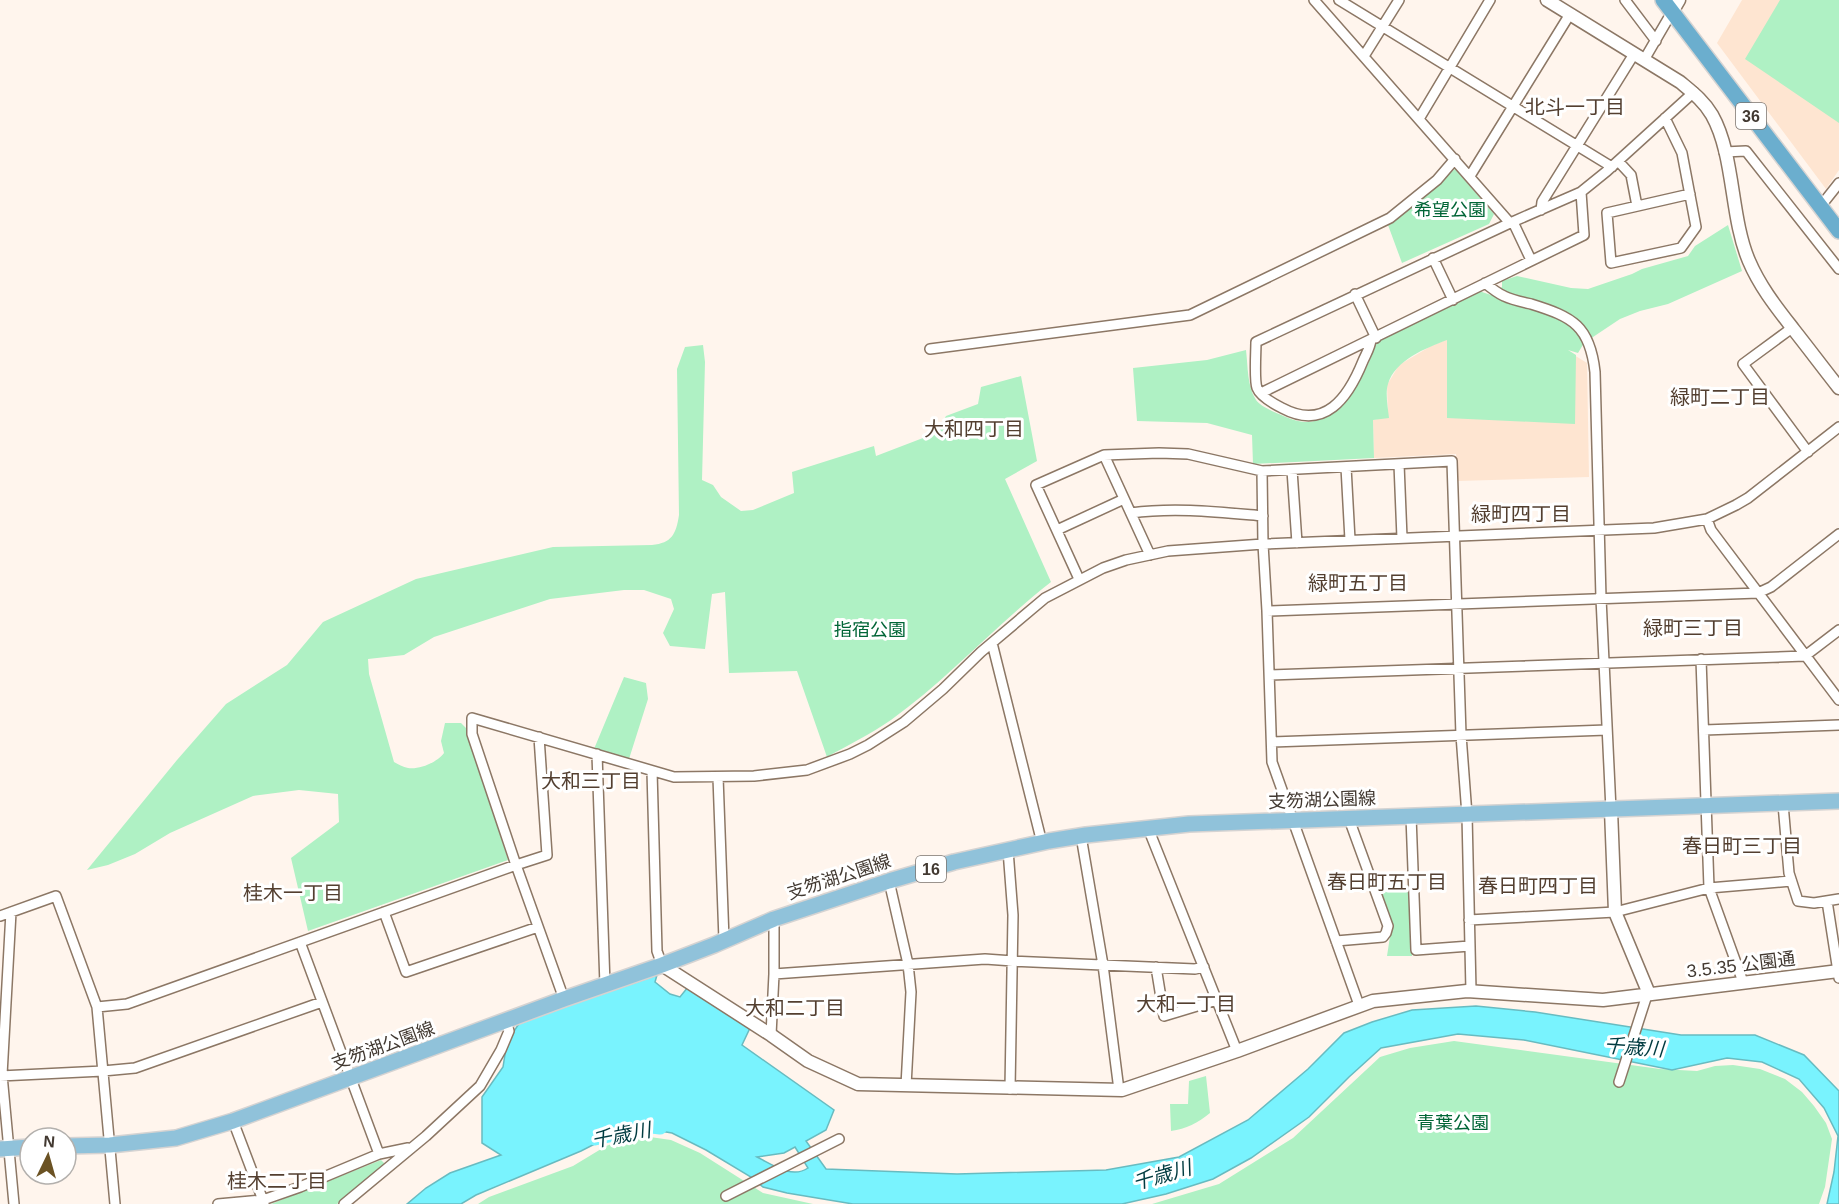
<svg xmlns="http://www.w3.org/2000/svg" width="1839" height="1204" font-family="Arial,'Noto Sans JP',sans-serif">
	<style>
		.built { fill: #fee5d1 }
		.green { fill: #aff1c4 }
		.water { fill: #79f3fe; stroke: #68bbc0; stroke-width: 1.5; fill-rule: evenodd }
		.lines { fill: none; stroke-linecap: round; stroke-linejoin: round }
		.river { stroke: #79f3fe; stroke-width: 15 }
		.minor-casing { stroke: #8c7765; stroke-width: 12 }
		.tertiary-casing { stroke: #8c7765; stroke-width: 15 }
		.primary-casing { stroke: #d5d3d2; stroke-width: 18 }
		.trunk-casing { stroke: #d5d3d2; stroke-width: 18 }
		.minor { stroke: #fff; stroke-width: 9 }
		.tertiary { stroke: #fff; stroke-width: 12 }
		.primary { stroke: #90c2da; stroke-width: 15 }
		.trunk { stroke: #6baece; stroke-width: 15 }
		.labels { text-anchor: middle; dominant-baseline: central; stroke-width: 6; stroke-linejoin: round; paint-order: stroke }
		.shield { fill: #fff; stroke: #7b746f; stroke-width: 1.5 }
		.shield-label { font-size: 16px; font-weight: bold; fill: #423931 }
		.park-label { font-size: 18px; fill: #006536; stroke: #fff }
		.street-label { font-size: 18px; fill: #423931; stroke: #fff }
		.neighbourhood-label { font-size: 20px; fill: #533f30; stroke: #fff }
		.water-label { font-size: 20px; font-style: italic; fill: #003b40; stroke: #fff }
	</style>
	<rect width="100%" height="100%" fill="#fff5ed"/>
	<path class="built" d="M1742,0H1839V170L1826,189L1717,43Z
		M1466,332L1548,339L1587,363L1589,477L1458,481L1456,454L1374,458L1373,420L1388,417L1387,385L1399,365L1431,346Z"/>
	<path class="green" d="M1780,0H1839V123L1745,59Z
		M1455,169L1494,214L1489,224L1402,263L1388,225Z
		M1728,225L1742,271L1668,304L1640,311L1620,319L1584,343L1578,353L1568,350L1576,355L1575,424L1447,418V340C1426,348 1395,360 1388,384C1385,393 1388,408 1389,418L1373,420L1374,458L1253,464L1252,435L1207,423L1137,421L1133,368L1207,360L1246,350C1248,366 1247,386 1256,400C1260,406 1272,411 1279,414C1288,418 1297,422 1306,422C1340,422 1369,372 1375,343L1479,291L1491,295L1502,287V281L1517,276L1571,288L1588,289L1632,274L1642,269L1688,256L1695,246Z
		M703,345L705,362L702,480L713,485L721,497L741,511L753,510L794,493L792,472L874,446L876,456L936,433L946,416L978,404L981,387L1021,376L1037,461L1005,479L1051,582C996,625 948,679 891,720C871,734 848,745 827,757L797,671L729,673L725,592L712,594L705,649L670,646L663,633L674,609L671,599L644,590H624L550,599L434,637L404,655L368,659L369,674L394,762C398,764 403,767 408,768C419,770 438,762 444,753L441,741L445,723H461L467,729L508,860L308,931L291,858L339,822L338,794L299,790L253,796L170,833L135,854L108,865L87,870L177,760L226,704L287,665L323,622L416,579L553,547L652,545C672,543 676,534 679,515L677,369L685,347Z
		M624,677L646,683L648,699L629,759L594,749Z
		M1410,885L1412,956H1387L1391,930L1378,887Z
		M1454,1041L1660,1069L1697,1071L1715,1066L1733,1065L1760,1069L1785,1079L1802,1092L1814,1106L1826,1123L1832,1139L1825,1187L1819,1204H1152L1219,1184L1293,1138L1380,1057L1410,1048Z
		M1206,1076L1210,1113C1198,1123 1186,1129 1171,1131L1170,1104H1188L1189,1081Z
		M650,1137L671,1140L700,1153L763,1193L813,1204H478L489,1197L573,1166L606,1146L629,1138Z
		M381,1160L385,1164L337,1204H271Z"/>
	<path class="water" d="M657,975L655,982L670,994L680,997L688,987L750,1028L742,1045L834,1110L826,1130L806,1141L826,1169L957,1174L1106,1170L1179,1157L1248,1120L1308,1069L1344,1033L1372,1022L1412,1010L1476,1006L1535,1012L1681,1035H1755L1804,1055L1839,1091V1204H1827L1834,1172L1838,1136L1824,1108L1799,1079L1762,1062L1727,1058L1672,1070L1524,1040L1458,1034L1381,1048L1349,1077L1309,1117L1251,1158L1213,1179L1166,1194L1122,1204H853L787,1193L763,1187L751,1177L706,1150L672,1133L630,1126L581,1151L476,1195L461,1204H407L426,1188L450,1173L501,1155L482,1143V1097L503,1067L507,1042L520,1022ZM795,1147L808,1168C792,1179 773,1165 757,1157L784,1153Z"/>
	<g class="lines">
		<path class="river" d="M595,1138L652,1126L660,1127"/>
		<g class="minor-casing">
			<path id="minor" d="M1314,0L1510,223
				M1339,0L1612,167
				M1625,0L1656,41
				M1364,56L1399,0
				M1644,60L1672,12
				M1665,118L1682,153L1696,227L1681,248L1611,263L1607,213L1690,194
				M1419,119L1490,0
				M1724,152L1746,151L1839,269
				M1618,161L1631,175L1637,206
				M1470,176L1570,14
				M1820,207L1839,183
				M1541,210L1542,202L1634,54
				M1513,222L1531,260
				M1433,258L1453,300
				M1485,283C1491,288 1497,293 1504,296C1512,300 1522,302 1531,304C1573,317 1590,326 1595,372L1601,598L1611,810
				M1355,294L1376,338
				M1792,328L1743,364L1808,452
				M1371,340C1370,348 1366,354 1363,361C1348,398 1325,431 1282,408C1274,404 1260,396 1257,388C1254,380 1256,352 1256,342L1510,223L1581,192L1607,171L1694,92
				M930,349L1190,315L1390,218L1437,180L1455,159
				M1261,393L1584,235L1581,192
				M1104,455L1150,555
				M1399,464L1402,538
				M1346,467L1350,540
				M1292,470L1297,543
				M1262,471L1263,544L1267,611L1272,762L1359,1005
				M1131,513C1175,507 1218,512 1263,516
				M1707,519L1711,530L1839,700
				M1057,530L1124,499
				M1079,579L1036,485L1104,455L1159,453L1188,454L1262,471L1452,461L1461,735L1467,815L1471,991
				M1267,611L1758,593L1771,587L1839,534
				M992,643L1042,843
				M1701,659L1709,888L1743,982
				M1270,675L1805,656L1839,630
				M1704,730L1839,725
				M1272,742L1607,730
				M597,754L605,985
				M652,771L657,951L662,965
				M718,777L724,940
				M1783,804L1789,873L1798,901L1814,903L1839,899
				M1411,816L1416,950L1470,946
				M1148,828L1237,1051
				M1081,836L1103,965L1119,1090
				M1008,850L1013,915L1010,1089
				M889,881L908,964L911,992L906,1086
				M1827,901L1839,978
				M11,912L2,1075L14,1204
				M384,912L406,972L538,927
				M0,916L56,896L97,1007L115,1204
				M1469,920L1615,912L1709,888L1791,881
				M1336,941L1383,937L1386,933L1388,926L1349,819
				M300,942L379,1154
				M1156,967L1164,1016L1217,1000
				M774,974L985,959L1013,961L1195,969L1204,967
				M564,999L516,865L472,734V718L674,777L754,776L807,770L850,754L868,745L904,722L943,689L981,652L1045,598L1103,568L1126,560L1168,551L1263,544L1654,528L1707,519L1736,505L1748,498L1839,427
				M97,1007L127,1004L516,865L547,855L539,737
				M771,1035L774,974V919
				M0,1076L103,1071L135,1068L322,1002
				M1619,1082L1647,995
				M233,1121L264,1203
				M726,1196L839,1139
				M218,1204L263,1200L300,1187L379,1154L408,1148
				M344,1204L426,1136L480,1086L501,1050L509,1031L506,1021"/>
		</g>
		<g class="tertiary-casing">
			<path id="tertiary" d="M1547,0L1680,82C1692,92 1704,101 1712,115C1735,156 1730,217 1749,261C1760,287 1777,308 1794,330C1809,349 1824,369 1839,388
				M1672,12L1679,0
				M1611,810L1615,912L1647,989V995
				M662,965L771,1035L808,1061L858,1084L1122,1090L1237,1051L1373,1001L1467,991L1603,1000L1839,971"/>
		</g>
		<g class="primary-casing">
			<path id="primary" d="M66,1146L110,1145L176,1138L233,1121L564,999L662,965L714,945L774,919L889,881L954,862L1049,841L1086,835L1189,824L1839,801
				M0,1149L30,1147"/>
		</g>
		<g class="trunk-casing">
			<path id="trunk" d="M1663,0L1839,231"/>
		</g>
		<use href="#minor" class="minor"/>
		<use href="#tertiary" class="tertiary"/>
		<use href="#primary" class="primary"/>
		<use href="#trunk" class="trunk"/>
	</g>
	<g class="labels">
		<g class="shield">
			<rect x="1736" y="103" width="30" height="26" rx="4.5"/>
			<rect x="916" y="856" width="30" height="26" rx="4.5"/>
		</g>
		<g class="shield-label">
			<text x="1751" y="116">36</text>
			<text x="931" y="869">16</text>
		</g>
		<g class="park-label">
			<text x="1450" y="210">希望公園</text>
			<text x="870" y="630">指宿公園</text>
			<text x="1453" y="1123">青葉公園</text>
		</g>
		<g class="street-label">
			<text transform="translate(1322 800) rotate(-2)">支笏湖公園線</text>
			<text transform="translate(839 877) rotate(-18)">支笏湖公園線</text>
			<text transform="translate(1741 965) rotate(-7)">3.5.35 公園通</text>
			<text transform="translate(383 1046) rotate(-20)">支笏湖公園線</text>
		</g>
		<g class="neighbourhood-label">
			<text x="1575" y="107">北斗一丁目</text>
			<text x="1720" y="397">緑町二丁目</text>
			<text x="974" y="429">大和四丁目</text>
			<text x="1521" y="514">緑町四丁目</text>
			<text x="1358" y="583">緑町五丁目</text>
			<text x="1693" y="628">緑町三丁目</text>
			<text x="591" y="781">大和三丁目</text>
			<text x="1742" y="846">春日町三丁目</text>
			<text x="1387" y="882">春日町五丁目</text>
			<text x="1538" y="886">春日町四丁目</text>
			<text x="293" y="893">桂木一丁目</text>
			<text x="1186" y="1004">大和一丁目</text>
			<text x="795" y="1008">大和二丁目</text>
			<text x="277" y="1181">桂木二丁目</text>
		</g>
		<g class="water-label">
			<text transform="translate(1634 1047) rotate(4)">千歳川</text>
			<text transform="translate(621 1135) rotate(-11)">千歳川</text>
			<text transform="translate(1162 1175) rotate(-16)">千歳川</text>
		</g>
	</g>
	<g transform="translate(48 1156) rotate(5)"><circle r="28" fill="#ffffff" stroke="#b3b0ad" stroke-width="1.5"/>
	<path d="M0-4.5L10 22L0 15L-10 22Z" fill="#6b5223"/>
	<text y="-9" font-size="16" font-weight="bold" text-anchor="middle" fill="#423931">N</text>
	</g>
</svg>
